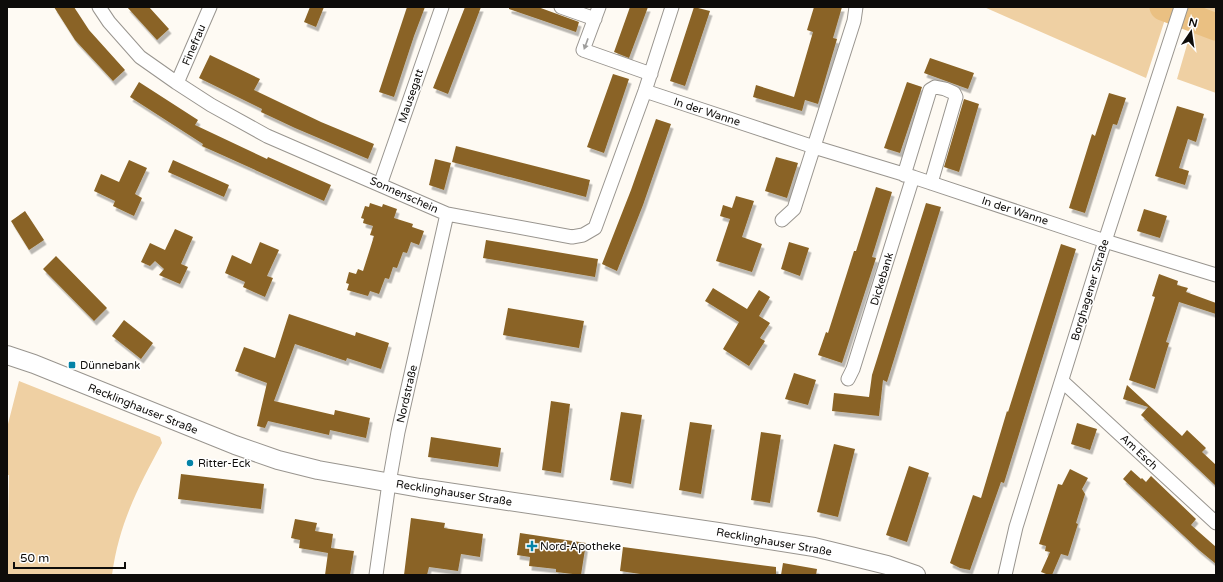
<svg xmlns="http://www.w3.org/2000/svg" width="1223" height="582" font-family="'Varela Round',sans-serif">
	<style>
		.green { fill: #efd0a3 }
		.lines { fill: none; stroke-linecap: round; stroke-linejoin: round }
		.river { stroke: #eac082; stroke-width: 27 }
		.building { fill: #8a6425; filter: url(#shadow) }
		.street-casing { stroke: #99958f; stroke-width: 15 }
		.secondary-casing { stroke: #99958f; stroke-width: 20 }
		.street { stroke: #fff; stroke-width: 13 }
		.secondary { stroke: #fff; stroke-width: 18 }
		.oneway { fill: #9f9e9d }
		.poi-dot { fill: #0483a7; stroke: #fff; stroke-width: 1.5 }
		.labels { text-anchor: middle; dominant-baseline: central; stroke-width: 3; stroke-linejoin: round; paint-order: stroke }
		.street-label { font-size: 11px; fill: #0e0c0a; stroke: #fff }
		.poi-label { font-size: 11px; fill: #0e0c0a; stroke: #fff; text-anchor: start }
	</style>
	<defs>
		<filter id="shadow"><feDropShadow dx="2.5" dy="4.5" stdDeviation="0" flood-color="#0004"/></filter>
	</defs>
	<rect width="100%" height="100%" fill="#fefaf3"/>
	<path class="green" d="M984,7H1169L1146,78Z
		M1198,7H1216V93L1177,79Z
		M19,381L160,437L162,443C138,488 119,523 112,575H7L9,475H7L8,424Z"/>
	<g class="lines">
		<path class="river" d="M1163,7L1216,27"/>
	</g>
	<path class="building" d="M54,7H74L89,30L125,70L113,81L75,40Z
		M127,7H149L169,29L157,40Z
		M310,7H324L316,27L304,22Z
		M407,7H425L414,36L394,97L379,92Z
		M465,7H481L448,94L433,88Z
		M509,7H538L579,22L576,32L509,9Z
		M630,7H648L629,58L614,52Z
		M694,7L710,11L685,86L670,81Z
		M814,7H842L833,38L837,39L818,104L805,100L802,111L753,97L756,85L794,97L813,32L807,30Z
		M210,55L260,79L254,90L321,122L374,144L368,159L295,128L261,112L262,109L199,78Z
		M930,58L974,73L968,89L924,73Z
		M613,74L629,79L604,153L587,147Z
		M139,82L198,120L195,125L267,159L268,157L331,185L324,201L202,146L203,144L130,97Z
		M907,82L922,87L900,153L884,148Z
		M1109,93L1126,98L1117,125L1113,124L1085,213L1069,208L1092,134L1095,136Z
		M964,99L979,104L959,172L944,167Z
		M1177,106L1204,114L1196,142L1188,139L1179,168L1189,171L1185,185L1155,176Z
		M656,119L671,124L643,205L617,271L602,264L631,190Z
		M456,146L590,180L586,197L452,162Z
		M776,157L798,163L787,198L765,191Z
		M435,159L451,163L444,190L429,185Z
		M129,160L147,168L135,194L142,198L134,216L113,206L115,201L94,191L101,174L119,182Z
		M173,160L229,185L224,197L168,172Z
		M876,187L892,192L872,257L876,258L842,363L818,355L826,332L828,333L854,251H856Z
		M736,196L754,201L742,237L762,244L752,272L716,261L730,219L720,216L723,205L732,208Z
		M370,203L382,207L383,204L397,209L394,218L413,224L412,227L424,231L419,245L411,242L407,253L403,252L397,268L393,267L389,279L385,278L379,294L370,291L368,296L347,290L349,284L346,283L349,272L356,274L358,269L363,271L370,249L374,236L370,235L373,226L363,223L364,219L361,218L365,206L369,207Z
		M926,203L941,207L887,382L883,380L879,416L832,411L834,393L869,397L872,375Z
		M1144,209L1167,216L1160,238L1137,231Z
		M25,211L44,240L29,250L11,221Z
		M175,229L193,237L181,264L188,267L180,284L159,275L164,269L155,261L150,266L141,262L150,243L165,250Z
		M486,240L598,259L595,277L483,258Z
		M260,242L279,250L267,276L273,278L265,297L243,287L245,282L225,273L232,255L251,264Z
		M789,242L809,248L800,276L781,269Z
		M1061,244L1076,249L1004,483L1001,482L970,570L960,568L950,563L973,495L981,498L1007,411L1008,412Z
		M56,256L107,308L94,321L43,269Z
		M1159,274L1178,281L1177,285L1188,288L1186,292L1216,303V314L1179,302L1166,342L1169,343L1155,389L1129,380L1155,297L1152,296Z
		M713,288L747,309L759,290L770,297L759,316L770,323L760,338L765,341L749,366L723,349L739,322L705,301Z
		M508,308L584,321L579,348L503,335Z
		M289,314L355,336L356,332L389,343L381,369L347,358L346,361L295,344L274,401L334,415L335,410L370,418L366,438L330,430L329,435L268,421L265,428L257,426L267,383L235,371L244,347L275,358Z
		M124,320L153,343L141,359L112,336Z
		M794,373L816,380L808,405L785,399Z
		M1127,385L1182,436L1187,430L1206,448L1202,452L1216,465V486L1141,415L1148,407L1123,399Z
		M551,401L570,404L561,473L542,470Z
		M621,412L642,415L631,484L610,480Z
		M690,422L712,425L701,494L679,490Z
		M1077,423L1097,429L1090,450L1071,444Z
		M761,432L781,435L770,503L751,500Z
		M431,437L501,448L498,467L428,457Z
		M834,444L855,449L838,517L817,512Z
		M909,466L929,473L907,542L886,535Z
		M1070,469L1088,478L1082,489L1085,494L1076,523L1078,524L1068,556L1061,554L1052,575H1049L1041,572L1050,552L1045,551L1046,546L1039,544L1058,484L1062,485Z
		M1131,470L1141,479L1142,478L1146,482L1151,476L1196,519L1191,525L1216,547V564L1199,550L1123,479Z
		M181,474L264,484L261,509L178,499Z
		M411,518L445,523L444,528L483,534L480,557L461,554L458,571L429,567L427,575H404Z
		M295,519L317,523L315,531L333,534L331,548L354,551L350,575H325L328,553L299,548L300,540L291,538Z
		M520,533L586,543L581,575L556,572V569L529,566L530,557L517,555Z
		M623,547L776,567V575H647L620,571Z
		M783,563L817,569L816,575H781Z"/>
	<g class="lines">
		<g class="street-casing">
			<path id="street" d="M99,7L109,22L140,57L177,83L211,105L267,136L447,214L572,237L583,235L595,228L645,91L672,7
				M561,7L595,19
				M599,7L583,50L651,74
				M177,83L210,7
				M645,91L814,147L913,177L1105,241L1216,275
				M904,175L930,90L935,87L945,89L954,93L956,97L931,183
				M380,185L442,7
				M782,220L794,209L854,21L856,7
				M848,379L853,369L913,177
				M1062,381L1216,523
				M376,575L389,483L398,432L447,214
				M1005,575L1016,527L1105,241L1181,7"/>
		</g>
		<g class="secondary-casing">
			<path id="secondary" d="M7,355L34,364L235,445L278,460L318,470L420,488L718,532L814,547L887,565L916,575"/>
		</g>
		<use href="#street" class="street"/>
		<use href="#secondary" class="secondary"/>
	</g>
	<defs><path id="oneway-solid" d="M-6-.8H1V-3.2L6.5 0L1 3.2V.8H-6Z"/></defs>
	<use class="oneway" href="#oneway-solid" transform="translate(586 44) rotate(110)"/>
	<g class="poi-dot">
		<rect x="68" y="361" width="8" height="8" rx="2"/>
		<circle cx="190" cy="463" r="4"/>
		<path d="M530 540h4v4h4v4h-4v4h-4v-4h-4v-4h4z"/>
	</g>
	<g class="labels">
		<g class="street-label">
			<text transform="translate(194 45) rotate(-67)">Finefrau</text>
			<text transform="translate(411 96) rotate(-71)">Mausegatt</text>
			<text transform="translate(707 112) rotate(18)">In der Wanne</text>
			<text transform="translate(404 195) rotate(24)">Sonnenschein</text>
			<text transform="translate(1015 211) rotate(18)">In der Wanne</text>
			<text transform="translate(882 279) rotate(-73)">Dickebank</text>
			<text transform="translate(1090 290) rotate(-73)">Borghagener Straße</text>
			<text transform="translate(407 394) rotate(-77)">Nordstraße</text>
			<text transform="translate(143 409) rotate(22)">Recklinghauser Straße</text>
			<text transform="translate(1139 452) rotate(43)">Am Esch</text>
			<text transform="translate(454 493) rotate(9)">Recklinghauser Straße</text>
			<text transform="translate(774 542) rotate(10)">Recklinghauser Straße</text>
		</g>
		<g class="poi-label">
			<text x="80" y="365">Dünnebank</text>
			<text x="198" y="463">Ritter-Eck</text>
			<text x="540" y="546">Nord-Apotheke</text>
		</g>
	</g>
	<rect width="1223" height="582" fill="none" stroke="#0e0c0a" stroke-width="16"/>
	<g transform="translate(1191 32) rotate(13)" stroke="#ffffff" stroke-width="3" paint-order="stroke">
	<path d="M0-3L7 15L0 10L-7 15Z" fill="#0e0c0a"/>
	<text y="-6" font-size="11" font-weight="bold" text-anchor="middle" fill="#0e0c0a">N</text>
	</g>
	<path d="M14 562v6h111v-6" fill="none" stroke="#0e0c0a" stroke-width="2"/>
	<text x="20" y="562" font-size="12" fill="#0e0c0a" stroke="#ffffff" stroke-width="3" paint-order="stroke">50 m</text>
</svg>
